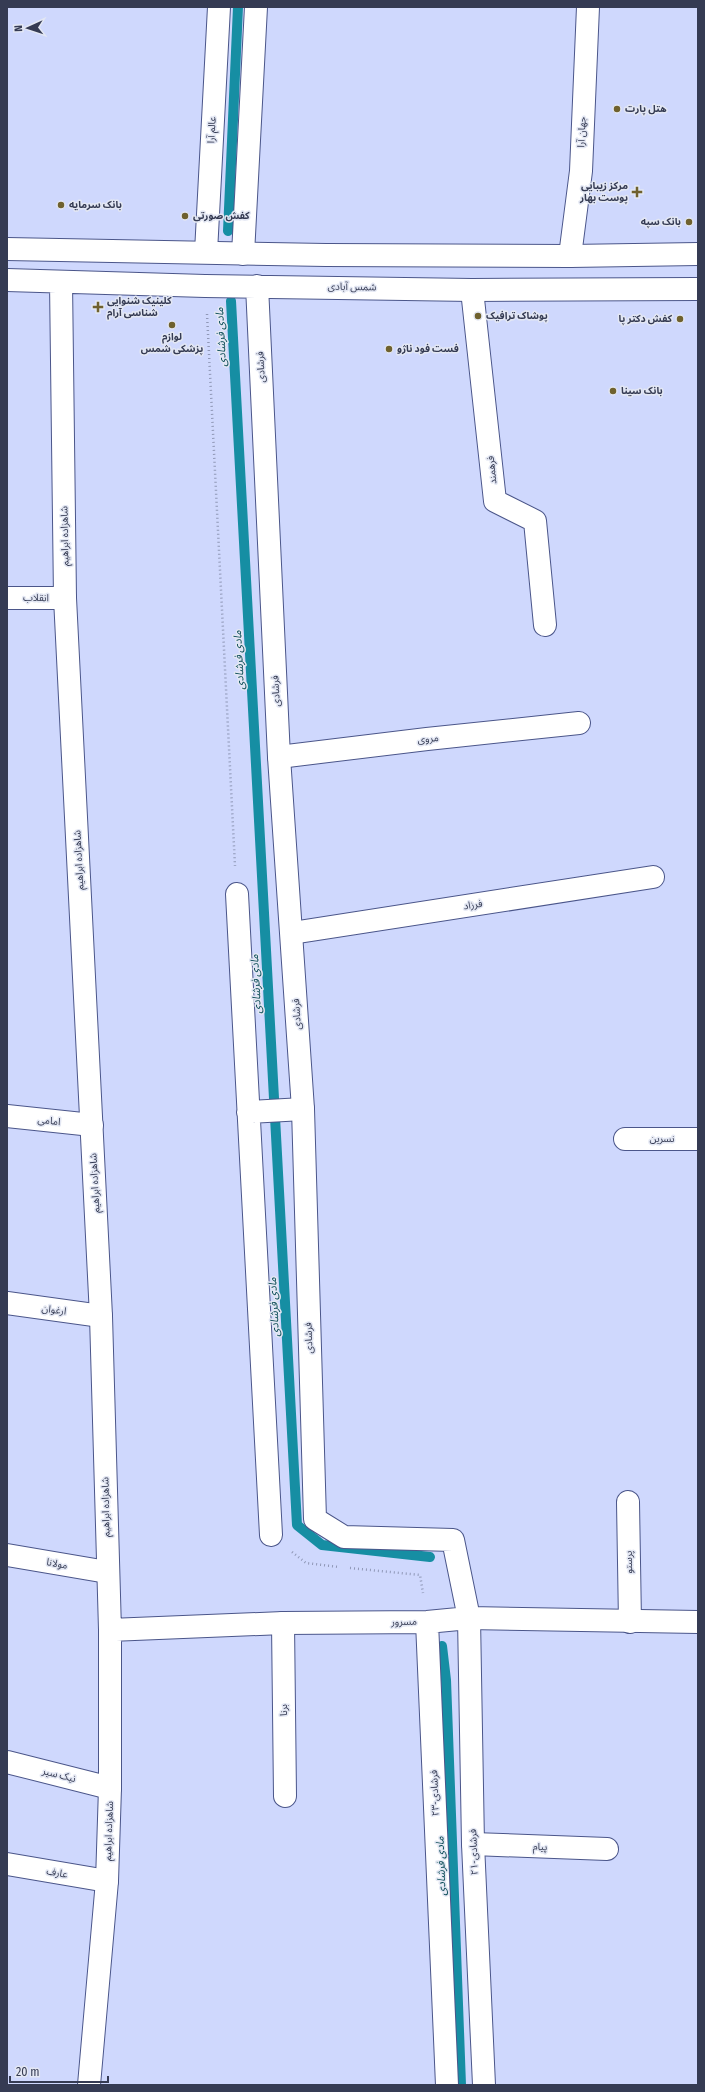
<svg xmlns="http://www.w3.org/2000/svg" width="705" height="2092" font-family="'Fira Sans Condensed','Noto Sans Arabic',sans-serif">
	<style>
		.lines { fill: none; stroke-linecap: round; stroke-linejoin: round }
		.stream { stroke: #168ea3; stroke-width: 10 }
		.street-casing { stroke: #4b568a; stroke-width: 24 }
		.secondary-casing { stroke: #4b568a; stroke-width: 24 }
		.path { stroke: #9098b7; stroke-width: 2.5; stroke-dasharray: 1 3; stroke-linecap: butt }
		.street { stroke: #fff; stroke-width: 22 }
		.secondary { stroke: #fff; stroke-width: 22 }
		.poi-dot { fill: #6f612e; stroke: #e3e7f3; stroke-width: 1.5 }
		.labels { text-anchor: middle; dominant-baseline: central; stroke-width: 3; stroke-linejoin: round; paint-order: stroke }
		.poi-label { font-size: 10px; font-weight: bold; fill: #353b53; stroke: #e3e7f3; text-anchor: start }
		.street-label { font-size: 10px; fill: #353b53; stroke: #e3e7f3 }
		.water-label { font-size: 11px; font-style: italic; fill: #094a55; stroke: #e3e7f3 }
	</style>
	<rect width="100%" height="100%" fill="#cfd8fd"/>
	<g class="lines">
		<path class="stream" d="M228,231L238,7
			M231,301L297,1525L322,1545L430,1557
			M442,1646L446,1680L461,2085"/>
		<g class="street-casing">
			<path id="street" d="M206,252L219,7
				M243,254L256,7
				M570,256L581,171L588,7
				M472,290L495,501L535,521L545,625
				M7,598H65
				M279,757L427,739L579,723
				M237,894L271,1535
				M292,933L653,877
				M248,1112L303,1109
				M7,1116L92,1125
				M625,1139H698
				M7,1303L101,1316
				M628,1502L630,1622
				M7,1555L107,1572
				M283,1623L285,1796
				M7,1762L110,1788
				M473,1844L607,1849
				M7,1864L107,1881"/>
		</g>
		<g class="secondary-casing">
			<path id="secondary" d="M7,249L326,255L570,256L698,254
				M7,280L205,286L472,290L698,289
				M61,282L65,598L101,1316L110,1630V1788L107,1881L89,2085
				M257,286L279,757L303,1109L315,1519L344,1537L453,1540L469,1618L473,1844L484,2085
				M427,1622L447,2085
				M110,1630L283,1623L427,1622L469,1618L698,1622"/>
		</g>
		<path class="path" d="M207,314L235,866
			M292,1552L306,1563L339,1567
			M350,1568L420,1575L423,1593"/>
		<use href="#street" class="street"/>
		<use href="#secondary" class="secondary"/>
	</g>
	<g class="poi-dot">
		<circle cx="617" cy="109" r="4"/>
		<path d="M635 186h4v4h4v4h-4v4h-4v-4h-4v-4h4z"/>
		<circle cx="61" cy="205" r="4"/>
		<circle cx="185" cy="216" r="4"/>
		<circle cx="689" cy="222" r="4"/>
		<path d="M96 301h4v4h4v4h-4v4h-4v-4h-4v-4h4z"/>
		<circle cx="478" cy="316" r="4"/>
		<circle cx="680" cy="319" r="4"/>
		<circle cx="172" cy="325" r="4"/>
		<circle cx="389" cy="349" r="4"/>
		<circle cx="613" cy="391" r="4"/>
	</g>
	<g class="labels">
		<g class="poi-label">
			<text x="625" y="109">هتل پارت</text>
			<text x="628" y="186" text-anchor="end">مرکز زیبایی<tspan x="628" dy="12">پوست بهار</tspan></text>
			<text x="69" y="205">بانک سرمایه</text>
			<text x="193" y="216">کفش صورتی</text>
			<text x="681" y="222" text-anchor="end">بانک سپه</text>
			<text x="107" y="301">کلینیک شنوایی<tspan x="107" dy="12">شناسی آرام</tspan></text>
			<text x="486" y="316">پوشاک ترافیک</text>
			<text x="672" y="319" text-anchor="end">کفش دکتر پا</text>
			<text x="172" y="337" text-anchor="middle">لوازم<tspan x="172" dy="12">پزشکی شمس</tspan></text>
			<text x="397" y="349">فست فود ناژو</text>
			<text x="621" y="391">بانک سینا</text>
		</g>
		<g class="street-label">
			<text transform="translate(212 130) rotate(-87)">عالم آرا</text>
			<text transform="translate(582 132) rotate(-87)">جهان آرا</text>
			<text transform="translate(352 287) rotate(1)">شمس آبادی</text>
			<text transform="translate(261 367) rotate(-93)">فرشادی</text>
			<text transform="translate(492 470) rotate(-96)">فرهمند</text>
			<text transform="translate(65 536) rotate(-91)">شاهزاده ابراهیم</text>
			<text transform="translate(36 598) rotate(1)">انقلاب</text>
			<text transform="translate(276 691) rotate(-93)">فرشادی</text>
			<text transform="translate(428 739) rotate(-6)">مروی</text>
			<text transform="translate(79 860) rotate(-93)">شاهزاده ابراهیم</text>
			<text transform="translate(473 905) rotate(-9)">فرزاد</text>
			<text transform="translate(297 1014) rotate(-94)">فرشادی</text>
			<text transform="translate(49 1121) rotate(6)">امامی</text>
			<text x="662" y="1139">نسرین</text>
			<text transform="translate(95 1183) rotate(-93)">شاهزاده ابراهیم</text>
			<text transform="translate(54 1310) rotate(8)">ارغوان</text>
			<text transform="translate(309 1338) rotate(-92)">فرشادی</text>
			<text transform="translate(106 1507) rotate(-91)">شاهزاده ابراهیم</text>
			<text transform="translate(629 1562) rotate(-91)">پرستو</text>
			<text transform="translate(57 1564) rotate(10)">مولانا</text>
			<text transform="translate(404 1622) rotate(-1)">مسرور</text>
			<text transform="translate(284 1710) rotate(-91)">برنا</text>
			<text transform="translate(59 1775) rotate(14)">نیک سیر</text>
			<text transform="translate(435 1793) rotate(-92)">۲۳-فرشادی</text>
			<text transform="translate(109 1831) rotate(-88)">شاهزاده ابراهیم</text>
			<text transform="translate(540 1847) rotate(2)">پیام</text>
			<text transform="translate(474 1852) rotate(-92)">۲۱-فرشادی</text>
			<text transform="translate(57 1873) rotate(10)">عارف</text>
		</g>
		<g class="water-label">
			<text transform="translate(221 337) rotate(-93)">مادی فرشادی</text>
			<text transform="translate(239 660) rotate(-93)">مادی فرشادی</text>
			<text transform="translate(256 984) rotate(-93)">مادی فرشادی</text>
			<text transform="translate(274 1307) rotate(-93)">مادی فرشادی</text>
			<text transform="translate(441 1866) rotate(-92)">مادی فرشادی</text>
		</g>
	</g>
	<rect width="705" height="2092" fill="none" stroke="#353b53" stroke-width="16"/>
	<g transform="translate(28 28) rotate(267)" stroke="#e3e7f3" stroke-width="3" paint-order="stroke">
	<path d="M0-3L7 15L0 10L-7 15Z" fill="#353b53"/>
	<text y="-6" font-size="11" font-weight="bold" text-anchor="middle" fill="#353b53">N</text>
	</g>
	<path d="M10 2076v6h98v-6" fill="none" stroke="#353b53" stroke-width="2"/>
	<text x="16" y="2076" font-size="12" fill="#353b53" stroke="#e3e7f3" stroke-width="3" paint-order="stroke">20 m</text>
</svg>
